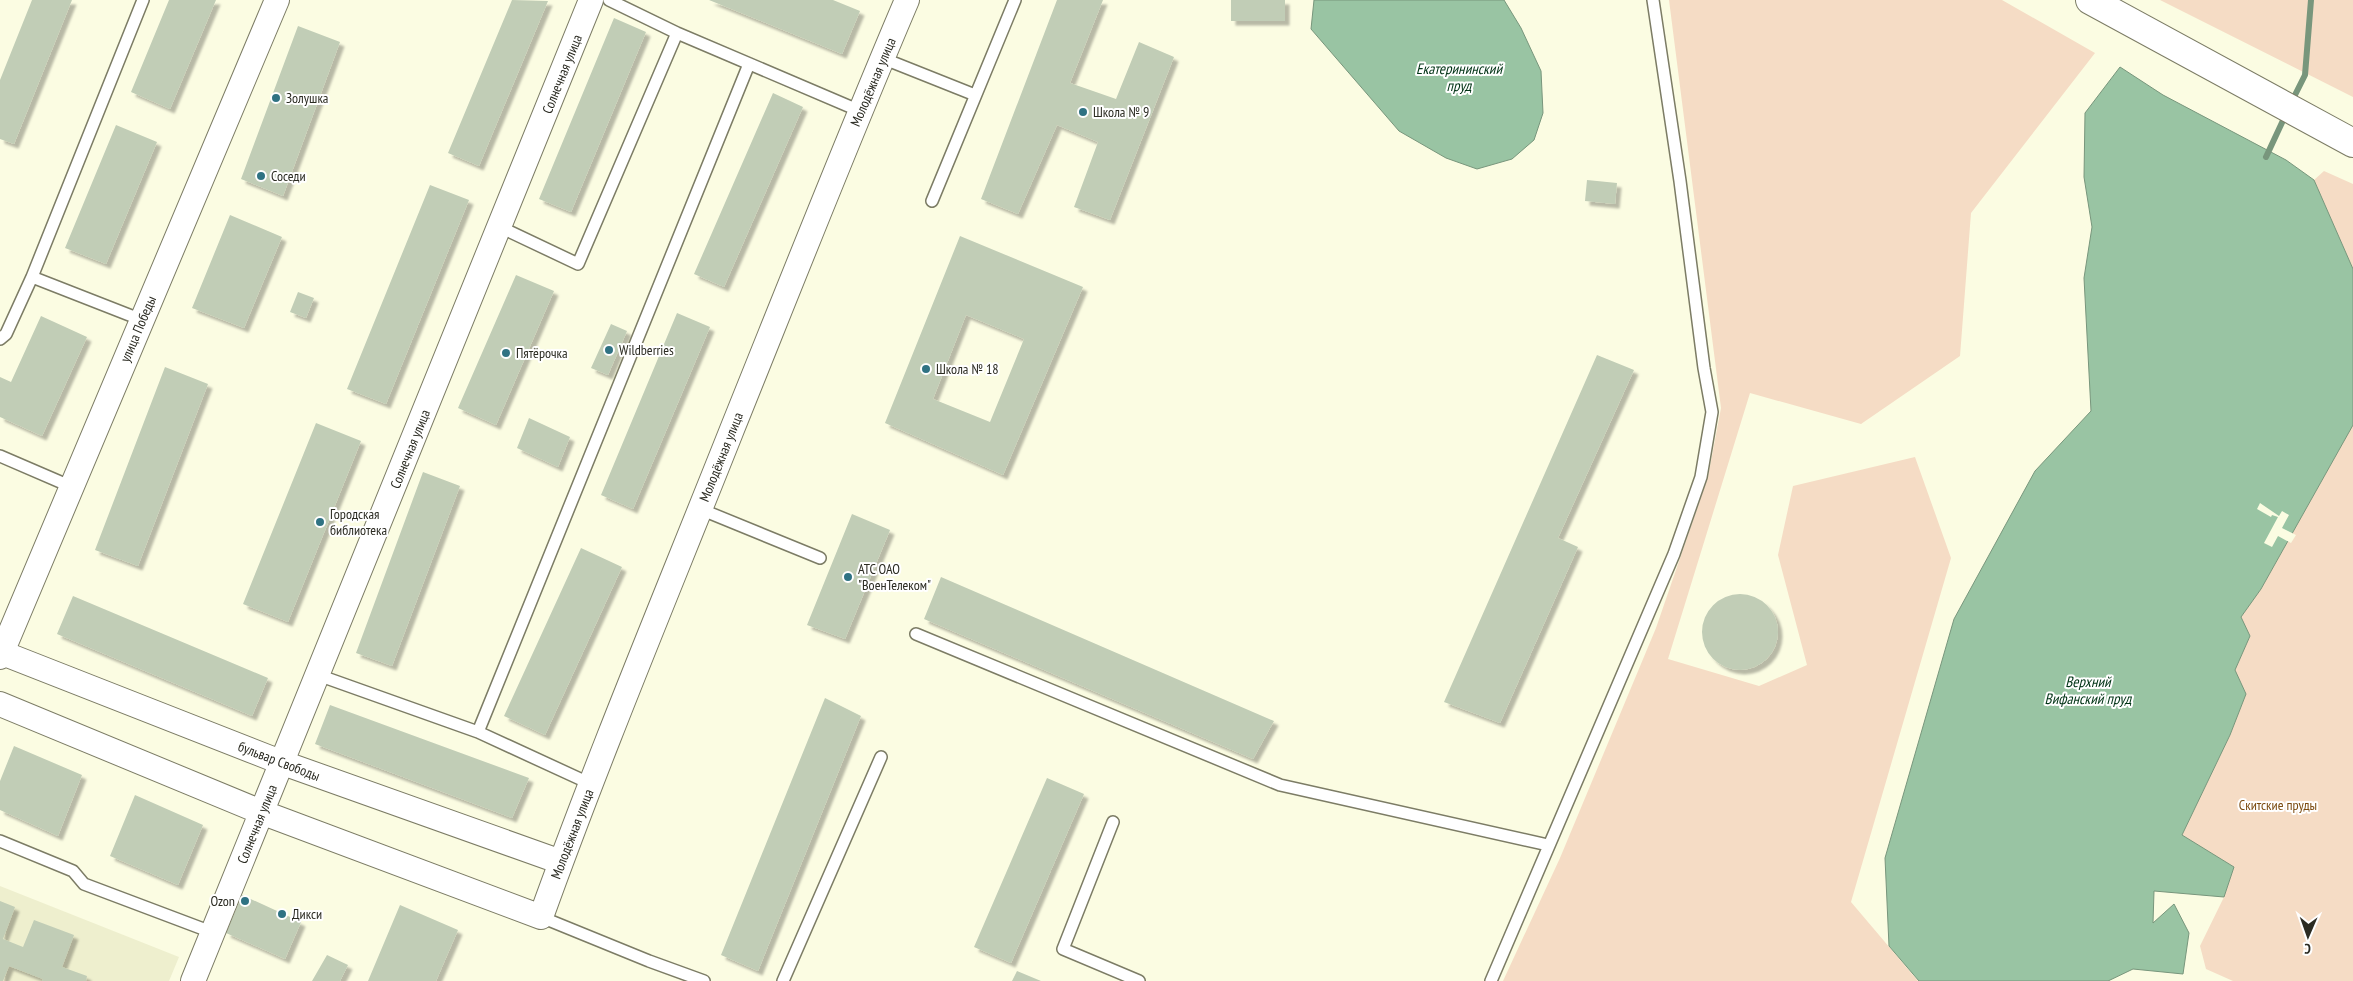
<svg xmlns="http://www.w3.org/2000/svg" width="2353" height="981" font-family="'PT Sans Narrow',sans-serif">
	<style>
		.built { fill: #eeefce }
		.green { fill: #f5dcc5 }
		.water { fill: #99c4a3; stroke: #78967c }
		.pier { fill: #fbfce2 }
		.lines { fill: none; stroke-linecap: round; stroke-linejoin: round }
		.stream { stroke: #78967c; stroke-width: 6 }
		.building { fill: #c1cdb6; fill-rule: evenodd; filter: url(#shadow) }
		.lane-casing { stroke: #7c7c65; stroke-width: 14 }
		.street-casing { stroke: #7c7c65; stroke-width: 26 }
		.secondary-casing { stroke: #7c7c65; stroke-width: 30 }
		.lane { stroke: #fff; stroke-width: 11 }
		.street { stroke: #fff; stroke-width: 24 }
		.secondary { stroke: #fff; stroke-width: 28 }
		.poi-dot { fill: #2f7283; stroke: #fff; stroke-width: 2 }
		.labels { text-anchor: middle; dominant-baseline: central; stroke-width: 4; stroke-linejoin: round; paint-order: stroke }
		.street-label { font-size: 14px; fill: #2b2b22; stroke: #fff }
		.poi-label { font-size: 14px; fill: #2b2b22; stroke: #fff; text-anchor: start }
		.park-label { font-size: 14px; fill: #7b4b10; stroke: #fff }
		.water-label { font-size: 15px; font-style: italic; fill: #003315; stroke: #fff }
	</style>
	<defs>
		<filter id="shadow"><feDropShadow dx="4.5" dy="4.5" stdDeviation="1" flood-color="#0004"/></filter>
	</defs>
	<rect width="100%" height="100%" fill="#fbfce2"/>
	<path class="built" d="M0,886L179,957L169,981H0Z"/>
	<path class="green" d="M1669,0H2002L2095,53L1971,213L1960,356L1861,424L1750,393L1668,659L1759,686L1807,665L1778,555L1793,486L1915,457L1951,558L1851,902L1918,981H1503L1560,858L1656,628L1708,477L1721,408Z
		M2160,0H2353V97Z
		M2324,171L2353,184V269L2314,180Z
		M2353,425V981H2233L2206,969L2200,946L2224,897L2234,867L2182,835L2230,735L2246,694L2235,670L2250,636L2241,617L2261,589Z"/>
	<path class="water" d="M1314,0H1504L1521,28L1541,71L1543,113L1534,140L1512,159L1477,169L1446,158L1399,131L1311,29Z
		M2120,67L2163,95L2286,160L2314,180L2353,269V425L2261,589L2241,617L2250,636L2235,670L2246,694L2230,735L2182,835L2234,867L2224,897L2154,891L2153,923L2174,904L2189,933L2183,974L2133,969L2108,981H1919L1889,946L1885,858L1954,619L2035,471L2091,411L2084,278L2092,227L2084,177L2085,113Z"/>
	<path class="pier" d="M2260,503L2279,516L2282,511L2289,515L2282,528L2296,535L2291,543L2278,536L2272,547L2264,543L2278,517L2272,515L2271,517L2257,509Z"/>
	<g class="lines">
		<path class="stream" d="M2291,103L2305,75L2311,0
			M2266,157L2286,114"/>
	</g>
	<path class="building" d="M32,0H72L14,144L0,139V80Z
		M169,0H216L170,109L131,92Z
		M512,0L548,1L479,166L448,153Z
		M709,0H833L860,11L842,54Z
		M1057,0H1103L1070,83L1116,99L1139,42L1174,57L1110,220L1074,207L1098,142L1057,125L1018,214L981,199Z
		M1231,0H1285V21H1231Z
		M614,18L646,32L571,212L539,199Z
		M298,26L340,42L283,196L241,179Z
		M773,93L803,107L724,287L694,274Z
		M116,125L157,142L106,264L65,248Z
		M1587,180L1617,183L1615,204L1585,201Z
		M430,185L469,200L386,404L347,389Z
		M230,215L282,237L244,328L192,308Z
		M960,236L1083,287L1003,475L885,423ZM966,315L1024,339L990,422L933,399Z
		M516,275L554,291L496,425L458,408Z
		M298,292L314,298L306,318L290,312Z
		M677,313L710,327L633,509L601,495Z
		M41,316L87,337L42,436L0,417V377L11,382Z
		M611,324L627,331L608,375L591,368Z
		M1597,355L1634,370L1558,538L1578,547L1500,723L1444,702Z
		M165,367L208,384L138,566L95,550Z
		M529,418L570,437L558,467L517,448Z
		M316,423L361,441L288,622L243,604Z
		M423,472L460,486L392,666L356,653Z
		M852,514L890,530L845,639L807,625Z
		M581,548L622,567L545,735L504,716Z
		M941,577L1274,721L1253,759L924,619Z
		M1702 632a38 38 0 1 1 76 0a38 38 0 1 1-76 0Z
		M73,596L268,678L252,716L57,634Z
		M825,698L861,716L758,971L721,955Z
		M330,705L529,778L512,818L315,744Z
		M14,746L82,775L58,836L0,810V781Z
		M1047,778L1084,794L1011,963L974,947Z
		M135,795L203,825L178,885L110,856Z
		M242,895L301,922L285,959L226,933Z
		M0,901L15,907L3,939L23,947L34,920L74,935L62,967L87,976L86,981H42L43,979L9,966L3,981H0Z
		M400,905L458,930L436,981H368Z
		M327,955L348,965L340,981H312Z
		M1017,971L1041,981H1012Z"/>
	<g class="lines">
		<g class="lane-casing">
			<path id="lane" d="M609,0L677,33L860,111
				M882,58L975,95
				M932,201L1015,0
				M500,227L578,264L677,33
				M32,277L143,0
				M0,339L6,334L32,277L142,320
				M0,456L72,487
				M700,509L820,558
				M916,634L1280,785L1548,845
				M318,675L478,732
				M591,784L478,732L749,64
				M1113,822L1063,949L1139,981
				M0,841L73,871L84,884L214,933
				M541,917L649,961L704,981
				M783,981L881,757
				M1491,981L1674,554L1701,477L1712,412L1704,368L1680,181L1653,0"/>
		</g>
		<g class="street-casing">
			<path id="street" d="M0,652L283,763L561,862
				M0,657L277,0
				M0,704L261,812L541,917C600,753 667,593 731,432C789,288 846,143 907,0
				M193,981L591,0"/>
		</g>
		<g class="secondary-casing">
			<path id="secondary" d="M2090,0L2353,143"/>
		</g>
		<use href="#lane" class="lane"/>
		<use href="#street" class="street"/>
		<use href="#secondary" class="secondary"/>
	</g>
	<g class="poi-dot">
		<circle cx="276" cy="98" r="5"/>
		<circle cx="1083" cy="112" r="5"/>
		<circle cx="261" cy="176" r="5"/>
		<circle cx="609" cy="350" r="5"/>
		<circle cx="506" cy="353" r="5"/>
		<circle cx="926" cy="369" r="5"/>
		<circle cx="320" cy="522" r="5"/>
		<circle cx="848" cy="577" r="5"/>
		<circle cx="245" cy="901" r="5"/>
		<circle cx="282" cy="914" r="5"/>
	</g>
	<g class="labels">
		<g class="street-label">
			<text transform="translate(562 74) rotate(-68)">Солнечная улица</text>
			<text transform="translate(873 82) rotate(-67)">Молодёжная улица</text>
			<text transform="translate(138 329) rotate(-67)">улица Победы</text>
			<text transform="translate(410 449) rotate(-68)">Солнечная улица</text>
			<text transform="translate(721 457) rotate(-68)">Молодёжная улица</text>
			<text transform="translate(279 761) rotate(21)">бульвар Свободы</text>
			<text transform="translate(257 824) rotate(-68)">Солнечная улица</text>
			<text transform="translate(572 834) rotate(-69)">Молодёжная улица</text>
		</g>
		<g class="poi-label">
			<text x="286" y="98">Золушка</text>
			<text x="1093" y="112">Школа № 9</text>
			<text x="271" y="176">Соседи</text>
			<text x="619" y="350">Wildberries</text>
			<text x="516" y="353">Пятёрочка</text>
			<text x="936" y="369">Школа № 18</text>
			<text x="330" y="514">Городская<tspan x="330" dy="16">библиотека</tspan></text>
			<text x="858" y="569">АТС ОАО<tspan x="858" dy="16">"ВоенТелеком"</tspan></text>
			<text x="235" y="901" text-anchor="end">Ozon</text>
			<text x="292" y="914">Дикси</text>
		</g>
		<g class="park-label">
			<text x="2278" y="805">Скитские пруды</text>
		</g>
		<g class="water-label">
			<text x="1459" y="68">Екатерининский<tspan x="1459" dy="17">пруд</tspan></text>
			<text x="2088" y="681">Верхний<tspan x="2088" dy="17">Вифанский пруд</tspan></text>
		</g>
	</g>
	<g transform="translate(2308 936) rotate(182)" stroke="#ffffff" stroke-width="4" paint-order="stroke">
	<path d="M0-4L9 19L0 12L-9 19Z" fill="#2b2b22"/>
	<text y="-8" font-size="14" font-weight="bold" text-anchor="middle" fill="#2b2b22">С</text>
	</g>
</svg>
